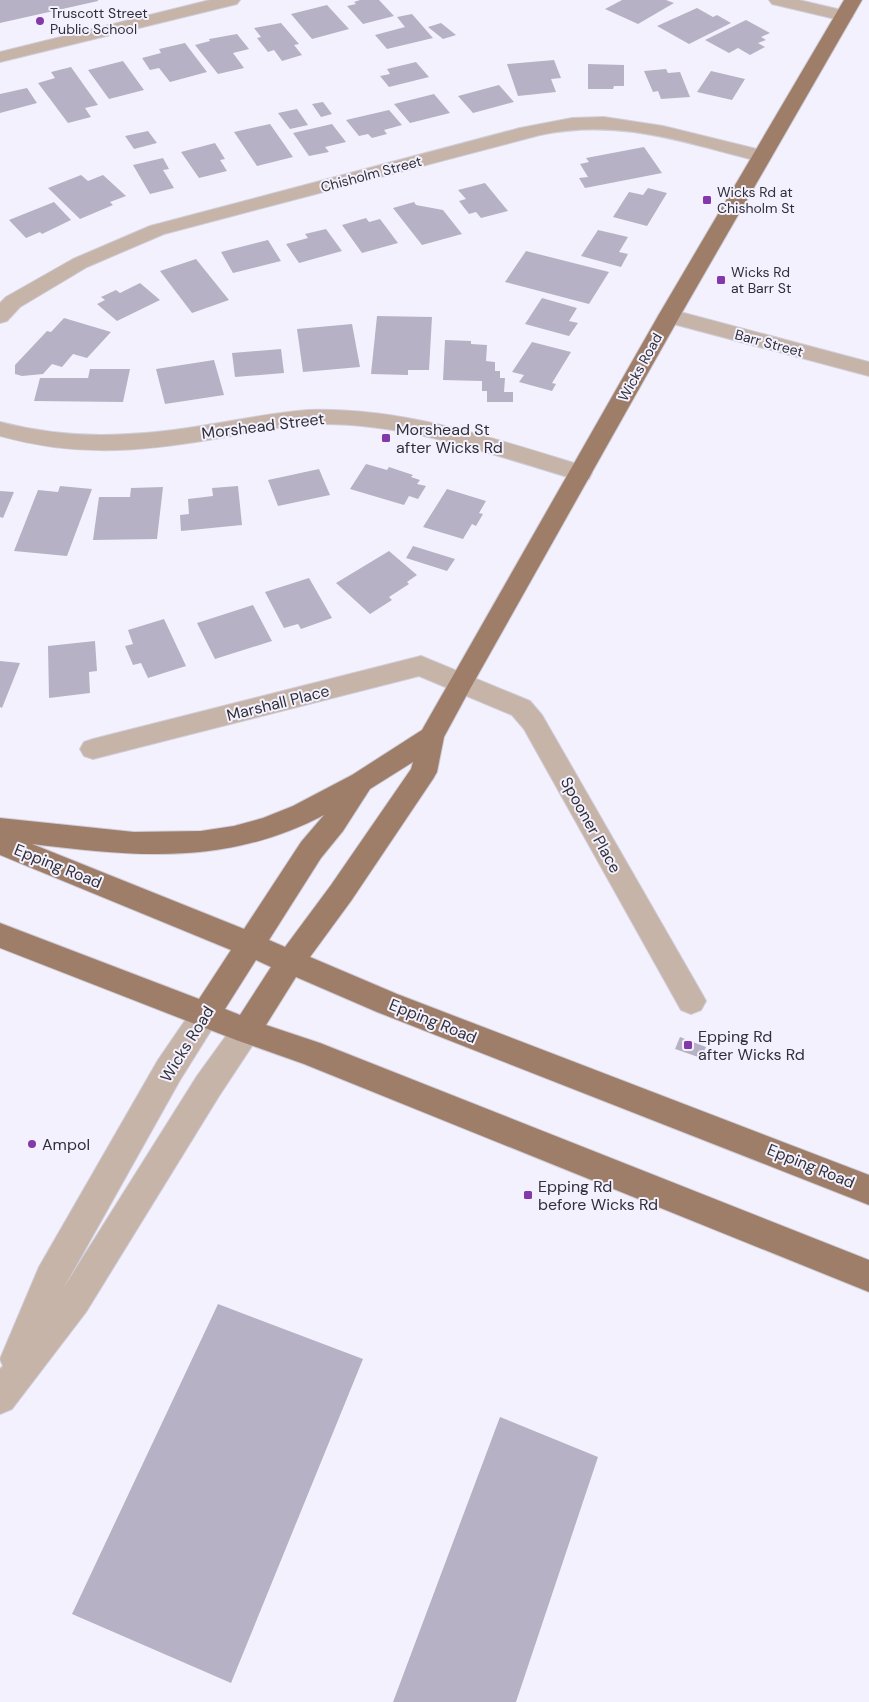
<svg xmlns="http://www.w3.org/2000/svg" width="869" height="1702" font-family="'DM Sans',sans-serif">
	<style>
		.building { fill: #b7b1c5 }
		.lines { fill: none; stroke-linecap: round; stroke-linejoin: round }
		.minor-casing { stroke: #d0ceda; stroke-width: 2 }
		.major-casing { stroke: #d0ceda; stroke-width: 2 }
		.minor { fill: #c6b4a8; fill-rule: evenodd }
		.major { fill: #9f7e69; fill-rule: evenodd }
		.poi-dot { fill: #8339aa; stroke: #f3f1fe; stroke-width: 2 }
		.labels { text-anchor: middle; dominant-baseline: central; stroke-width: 4; stroke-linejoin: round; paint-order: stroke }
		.far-poi-label { font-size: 14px; fill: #312f38; stroke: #f3f1fe; text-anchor: start }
		.far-street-label { font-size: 14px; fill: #312f38; stroke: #f3f1fe }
		.street-label { font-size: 16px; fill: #312f38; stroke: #f3f1fe }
		.poi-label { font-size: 16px; fill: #312f38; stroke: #f3f1fe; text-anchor: start }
	</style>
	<rect width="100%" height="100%" fill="#f3f1fe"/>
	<path class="building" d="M0,0H98V1L0,23Z
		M360,0H379L394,16L363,24L347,6L356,4L354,2Z
		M622,0H666L674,3L638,24L605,9Z
		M327,5L349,29L312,39L291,14Z
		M697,8L713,17L717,15L731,23L689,44L657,26Z
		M412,14L433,38L387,49L375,35L405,27L397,17Z
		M746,20L770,33L761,37L766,40L758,43L765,47L750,55L738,48L729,53L705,40Z
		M281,23L299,44L294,45L302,55L282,61L274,50L268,52L257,38L261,37L254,28Z
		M441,23L456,35L443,39L428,27Z
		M237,34L249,49L233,53L244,68L218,74L195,45L210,41L209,39Z
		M185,43L207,72L170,82L159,68L150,70L142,58L161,53L159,49Z
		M554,60L561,78L551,79L556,92L518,96L507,64Z
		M123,61L144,90L109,99L88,70Z
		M416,62L429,77L389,87L380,76L390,74L387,69Z
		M588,64L624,65V86H614L613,89H588Z
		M71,67L98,105L85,108L91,117L68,123L38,83L55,78L51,72Z
		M666,69L668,73L680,72L690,97L661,99L658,91L653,92L644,71Z
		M711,71L745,79L732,100L697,92Z
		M499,85L514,102L473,113L458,96Z
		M27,88L37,103L0,113V94Z
		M434,94L450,113L410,123L394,104Z
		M323,102L332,114L321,117L312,104Z
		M297,109L308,125L290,129L278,113Z
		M389,110L402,125L384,130L387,134L372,138L368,134L359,136L346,120Z
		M270,124L293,157L257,166L234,132Z
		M332,124L346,142L325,147L329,152L309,156L293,133Z
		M148,131L157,143L134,149L125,136Z
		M215,143L225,159L220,160L227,171L199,178L181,152Z
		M644,147L662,173L585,188L579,178L588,177L580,164L589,162L586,158Z
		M163,158L169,169L163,170L174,188L150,194L133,165Z
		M81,175L88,181L103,175L126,196L110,202L113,205L80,219L48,188Z
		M485,183L508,211L481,218L476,212L469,214L459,201L466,199L458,190Z
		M648,188L667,193L647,226L613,217L629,192L643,195Z
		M54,202L71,220L42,234L40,232L26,238L9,220Z
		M414,202L416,205L443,210L462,234L422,245L393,208Z
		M366,218L369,222L380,219L398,243L362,253L342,225Z
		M326,229L342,251L299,263L286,244L308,238L305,234Z
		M598,230L628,237L619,252L628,254L621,267L581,256Z
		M268,240L281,261L233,273L221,252Z
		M526,251L609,272L589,304L505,282Z
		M196,259L229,300L192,313L160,271Z
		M140,283L160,300L117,321L97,304L105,300L101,297L116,290L120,293Z
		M542,298L577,308L569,321L578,323L569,336L525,324Z
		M377,316L432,317L429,370H408V375L371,374Z
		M64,318L111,332L87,358L73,354L62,367L52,364L43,374L22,376L15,374V365L47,331L51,332Z
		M352,324L360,367L303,372L297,329Z
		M445,340L471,341V344L487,345L486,361L495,362V371H500V378H505L504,392H513V402H487V391H482V381L443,380Z
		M532,342L571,352L552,383L556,384L552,391L519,382L524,375L512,372Z
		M281,349L284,373L235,377L232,353Z
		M214,360L224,395L165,404L156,369Z
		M90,369H130L123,402L34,401L40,378H88Z
		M366,464L387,470L389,467L413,475L411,477L420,480L417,484L426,486L418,499L409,496L404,505L350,489Z
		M319,469L330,495L278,506L268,480Z
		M60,486L92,489L67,556L14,551L38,490L58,492Z
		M238,486L242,525L181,531L180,515L189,514L188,499L213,496L212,488Z
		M163,487L157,539L93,540L99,497H130L131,488Z
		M447,489L486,501L479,513L483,514L476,526L472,524L463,539L423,527Z
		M0,491L14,492L3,518L0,517Z
		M413,546L455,559L447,571L406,558Z
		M389,551L417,575L407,582L409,584L389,597L392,600L370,614L336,583Z
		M309,578L332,618L301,629L298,624L284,628L265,592Z
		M253,605L272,641L215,659L197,623Z
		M164,619L186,666L148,678L141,663L133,665L125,646L133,644L128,630Z
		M95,641L97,671L89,672L90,693L49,698L48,646Z
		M0,661L20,663L2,708L0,707Z
		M680,1037L706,1047L701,1058L675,1049Z
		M218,1304L363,1359L231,1683L72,1614Z
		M500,1417L598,1457L516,1702H393Z"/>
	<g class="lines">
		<g class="minor-casing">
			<path id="minor" d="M210,0H240L237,4L0,62V52Z
				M769,0H799L850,12L853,16L850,20L844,21L772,4Z
				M604,117L663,126L769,152L772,156L769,160L762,162C684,143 622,118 540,135L164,234L87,267L20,307L7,321L0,323V303L6,297L73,259L150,226L520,128L572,118Z
				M669,309L869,362V376L662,321L658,316L662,311Z
				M308,410C400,407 490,437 577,464L589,467L592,473L589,479L581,481C495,456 410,423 319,424C283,425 249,433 214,439C138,452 75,457 0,436V422C69,440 131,437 201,426C237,420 272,413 308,410Z
				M421,656L530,701L542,715L701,992L706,1001L701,1010L691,1014L681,1010L524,729L512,715L419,676L93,759L84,756L80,749L84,742L93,739Z
				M205,1002L215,1006L220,1015L215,1024L180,1080L63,1289L197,1076L236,1022L246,1018L256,1022L261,1031L256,1040L219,1096L86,1312L12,1409L0,1414V1369L3,1366L0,1359L39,1267L158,1060L195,1006Z"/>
		</g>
		<g class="major-casing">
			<path id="major" d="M844,0H862L680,316L470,689L444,737L437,772L433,779L351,901L310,957L397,994L869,1175V1205L377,1012L296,977L266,1025L320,1043L869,1260V1292L304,1064L236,1040L0,948V923L199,999L231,950L0,855V818L134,832L201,831L234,826L263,818L293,806L352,775L422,730L658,316ZM413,762L411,769L331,885L285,947L269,940L321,858L343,831L370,789ZM324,815L301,842L244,929L32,844C137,857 227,866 324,815ZM256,960L271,967L240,1015L225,1009Z"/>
		</g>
		<use href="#minor" class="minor"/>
		<use href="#major" class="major"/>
	</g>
	<g class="poi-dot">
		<circle cx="40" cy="21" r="5"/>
		<rect x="702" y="195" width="10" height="10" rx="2.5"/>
		<rect x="716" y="275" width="10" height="10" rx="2.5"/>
		<rect x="381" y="433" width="10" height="10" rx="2.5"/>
		<rect x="683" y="1040" width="10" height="10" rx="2.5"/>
		<circle cx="32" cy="1144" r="5"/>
		<rect x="523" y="1190" width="10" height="10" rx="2.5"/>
	</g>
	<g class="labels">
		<g class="far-poi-label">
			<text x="50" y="13">Truscott Street<tspan x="50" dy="16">Public School</tspan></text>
			<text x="717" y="192">Wicks Rd at<tspan x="717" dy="16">Chisholm St</tspan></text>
			<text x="731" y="272">Wicks Rd<tspan x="731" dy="16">at Barr St</tspan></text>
		</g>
		<g class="far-street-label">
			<text transform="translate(371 174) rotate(-15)">Chisholm Street</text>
			<text transform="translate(769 343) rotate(15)">Barr Street</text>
			<text transform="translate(640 367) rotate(-61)">Wicks Road</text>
		</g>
		<g class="street-label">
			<text transform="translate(263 426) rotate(-7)">Morshead Street</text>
			<text transform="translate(278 703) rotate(-14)">Marshall Place</text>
			<text transform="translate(591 825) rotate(61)">Spooner Place</text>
			<text transform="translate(58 866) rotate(22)">Epping Road</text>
			<text transform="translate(433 1021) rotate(22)">Epping Road</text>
			<text transform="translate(187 1044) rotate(-58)">Wicks Road</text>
			<text transform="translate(811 1166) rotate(22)">Epping Road</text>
		</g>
		<g class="poi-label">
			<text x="396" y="429">Morshead St<tspan x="396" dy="18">after Wicks Rd</tspan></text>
			<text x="698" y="1036">Epping Rd<tspan x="698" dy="18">after Wicks Rd</tspan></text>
			<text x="42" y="1144">Ampol</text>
			<text x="538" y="1186">Epping Rd<tspan x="538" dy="18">before Wicks Rd</tspan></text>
		</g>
	</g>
</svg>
